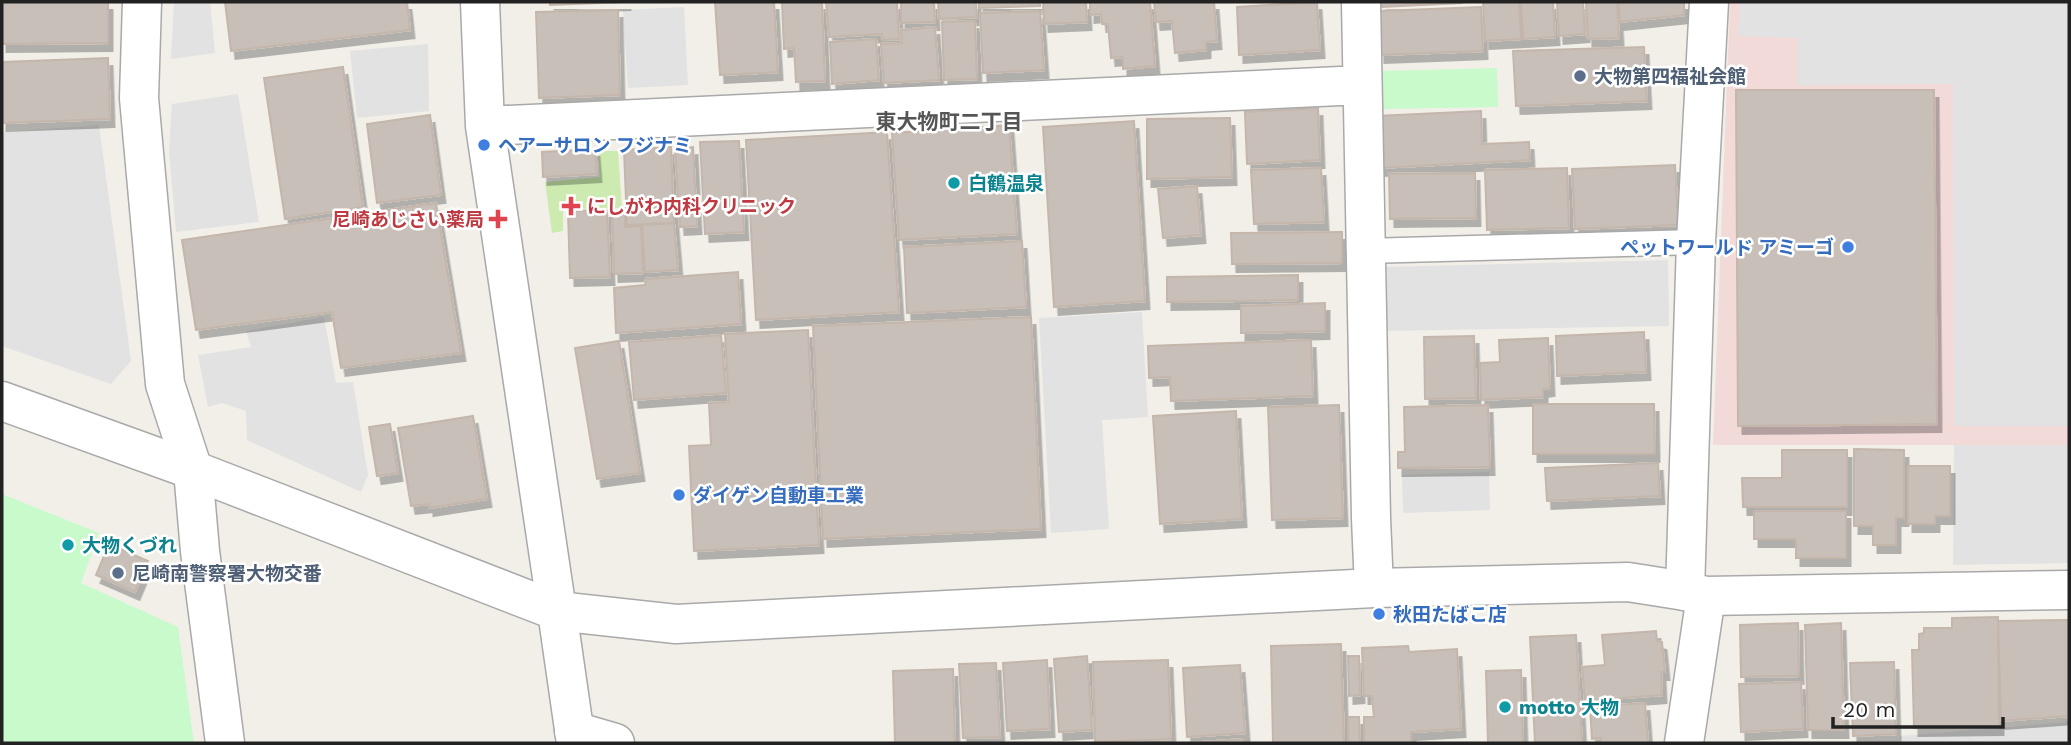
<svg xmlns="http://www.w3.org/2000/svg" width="2071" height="745" font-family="'Work Sans','Noto Sans JP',sans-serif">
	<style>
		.commercial { fill: #f2dad9 }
		.grass { fill: #cdebb0 }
		.park { fill: #c8facc }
		.parking { fill: #e2e2e2 }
		.building { fill: #c7bfb8; stroke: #c4b6ab; stroke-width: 2; filter: url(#shadow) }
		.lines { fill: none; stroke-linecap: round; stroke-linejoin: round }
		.service-casing { stroke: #a9a9a9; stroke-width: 27 }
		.minor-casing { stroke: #a9a9a9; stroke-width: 41 }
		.tertiary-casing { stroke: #a9a9a9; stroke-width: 41 }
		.service { stroke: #fff; stroke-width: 24 }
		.minor { stroke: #fff; stroke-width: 38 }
		.tertiary { stroke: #fff; stroke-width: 38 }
		.service-dot { fill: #5c6f8a; stroke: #fff; stroke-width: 2.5 }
		.shop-dot { fill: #3f7fe0; stroke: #fff; stroke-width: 2.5 }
		.culture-dot { fill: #0f9aa8; stroke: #fff; stroke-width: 2.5 }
		.health-dot { fill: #e0444e; stroke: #fff; stroke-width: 2.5 }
		.labels { text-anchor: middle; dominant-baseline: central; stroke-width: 5; stroke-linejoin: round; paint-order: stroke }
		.service-label { font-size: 19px; font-weight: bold; fill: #4e5e75; stroke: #fff; text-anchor: start }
		.shop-label { font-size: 19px; font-weight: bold; fill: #366cbe; stroke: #fff; text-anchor: start }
		.culture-label { font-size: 19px; font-weight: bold; fill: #0d838f; stroke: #fff; text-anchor: start }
		.health-label { font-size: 19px; font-weight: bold; fill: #be3a42; stroke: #fff; text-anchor: start }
		.neighbourhood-label { font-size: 21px; font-weight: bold; fill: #555; stroke: #fff }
	</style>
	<defs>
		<filter id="shadow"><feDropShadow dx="4.5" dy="8" stdDeviation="0" flood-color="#0004"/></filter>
	</defs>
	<rect width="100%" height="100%" fill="#f2efe9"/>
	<path class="commercial" d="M1730,2H2069V445H1713Z"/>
	<path class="grass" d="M598,151H618L622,208L563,209V231L552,233L545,182L600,177Z"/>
	<path class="park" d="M1497,68L1498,107L1380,109L1378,71Z
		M2,494L99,533L81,583L178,627L194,743H2Z"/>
	<path class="parking" d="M174,2H210L215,53L171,59Z
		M1740,2H2069V426H1954L1953,84L1797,85L1798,38L1738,36Z
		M684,7L688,85L628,88L623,10Z
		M428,44L429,111L357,118L350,51Z
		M238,94L259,222L176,232L169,151L172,104Z
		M99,125L131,361L111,384L2,346V132Z
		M1668,260L1669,326L1383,331L1381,267Z
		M1142,312L1148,417L1102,420L1109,529L1051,533L1039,318Z
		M324,317L336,383L353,382L368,475L361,492L247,440L246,411L222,403L208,407L198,355L251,347L246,331Z
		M1954,445H2069V563L1953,565Z
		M1489,472L1490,510L1403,513L1402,475Z
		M2069,722V743H1900V736Z"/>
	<path class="building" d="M2,2H108V43L2,44Z
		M225,2H407L410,30L231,51Z
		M550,2H627L550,5Z
		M715,2H774L778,72L720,75Z
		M782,2H822L825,81L796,82L794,48L784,49Z
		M826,2H897L899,39L883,40L882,34L829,37Z
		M901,2H934L935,22L901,23Z
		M938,2H976L977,17L939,19Z
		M979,2H1040V6L979,8Z
		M1043,2H1086L1087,22L1044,24Z
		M1090,2H1150L1155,66L1123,69V57L1111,58L1108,24H1102L1101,14L1090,15Z
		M1154,2H1214L1217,41L1206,42V50L1175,53L1172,21L1156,22Z
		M1317,2L1320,50L1239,55L1237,7Z
		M1382,2H1462V3L1382,7Z
		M1483,2H1519L1521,39L1485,41Z
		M1521,2H1553L1555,37L1523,39Z
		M1557,2H1583L1585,34L1559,36Z
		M1586,2H1617L1619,38L1588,39Z
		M1619,2H1684V15L1620,22Z
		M1481,7L1483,51L1380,55L1379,11Z
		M618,10L620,95L539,98L536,12Z
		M1040,11L1044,70L983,73L980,13Z
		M975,21L977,79L944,80L942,22Z
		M935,27L939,80L884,83L881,44L902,43L901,30Z
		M876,39L879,80L832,84L830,42Z
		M1644,47L1647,101L1516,106L1513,51Z
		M108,58L110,119L2,123V62Z
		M343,67L363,207L285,219L264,78Z
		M1736,90H1934L1937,424L1738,426Z
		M1318,108L1320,160L1247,164L1245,112Z
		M1481,111L1482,144L1529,142L1530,160L1379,168L1376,116Z
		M430,115L441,195L377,203L367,124Z
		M1230,118L1232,177L1147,179V119Z
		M1134,121L1145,301L1054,307L1043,127Z
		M1009,125L1017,234L899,240L892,133Z
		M887,132L899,312L756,320L746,140Z
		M739,141L744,232L705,234L700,142Z
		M671,147L674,223L627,225L624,150Z
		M693,147L697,226L680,227L675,149Z
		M595,149L597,174L543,177L542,152Z
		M1675,165L1678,225L1575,229L1572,169Z
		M1321,168L1324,222L1254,224L1251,170Z
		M1567,168L1569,228L1487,230L1485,170Z
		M1475,173L1476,218L1390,219L1389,174Z
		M1197,186L1201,235L1163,238L1158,189Z
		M436,203L461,353L341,368L332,312L196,330L182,240Z
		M607,210L610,277L570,278L568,211Z
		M612,213H625V227L641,226L643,273L614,274Z
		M674,223L678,270L645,272L642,225Z
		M1342,232V263L1232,264L1231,233Z
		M1022,241L1026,307L907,313L904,247Z
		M738,272L741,324L616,333L614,288L645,285L646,279Z
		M1298,275V300L1167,302V277Z
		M1325,303V331L1241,333V306Z
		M1031,317L1041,529L823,539L813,326Z
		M808,330L819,545L694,551L689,446L711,445L709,403L729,402L725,334Z
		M1644,332L1646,372L1557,376L1556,336Z
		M721,335L726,393L634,400L629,342Z
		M1474,336L1476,398L1425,399L1424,337Z
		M1548,338L1550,388L1543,389V397L1481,400L1480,363L1500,362L1499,340Z
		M1311,340L1313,396L1171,401L1170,377L1149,378L1148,346Z
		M619,341L640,473L597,479L575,348Z
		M1533,404H1654L1655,454H1533Z
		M1339,405L1343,518L1272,520L1268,407Z
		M1488,405L1490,467L1398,468V452H1405L1404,407Z
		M1236,411L1242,519L1160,524L1153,416Z
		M473,416L487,499L429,508V504L411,506L398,428Z
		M390,424L398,473L377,476L369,427Z
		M1854,449L1904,450V518H1896V545H1873V526H1854Z
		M1782,450H1847V507H1743L1742,478H1782Z
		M1658,463L1660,496L1547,501L1545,468Z
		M1908,466H1950V516H1935V524H1908Z
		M1754,511H1846V558H1796V539H1754Z
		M109,544L148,561L135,592L96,575Z
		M1998,617L1999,727L1914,728L1912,650H1919V634L1924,633V628H1952V618Z
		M2069,620V716L2001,721L1998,621Z
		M1798,623L1799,676L1741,677L1740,625Z
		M1841,623L1844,730H1808L1805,625Z
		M1656,631L1657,641L1662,642L1665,672H1661L1662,695L1585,701L1582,667L1605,665L1602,635Z
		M1576,635L1582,743H1535L1530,637Z
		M1341,644L1344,743H1273L1271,646Z
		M1408,646L1409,652L1457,649L1461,729L1411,732V743H1364V717H1374L1372,696H1364L1362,648Z
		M1087,656L1092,730L1059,732L1054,659Z
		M1348,656H1359L1360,695L1349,696Z
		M1047,660L1050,729L1007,731L1003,663Z
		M1168,660L1171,739L1095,742L1093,662Z
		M1894,662L1896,734L1853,736L1850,663Z
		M996,663L1000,737L963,738L959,664Z
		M1240,665L1245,733L1187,737L1183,668Z
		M953,669L955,743H895L893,671Z
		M1521,670L1523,743H1488L1486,671Z
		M1801,682L1803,729L1741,732L1739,684Z
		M1645,703L1648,743H1601V738L1592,739L1590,707Z
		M1348,717H1359L1360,743H1348Z
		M1243,739V743H1188Z"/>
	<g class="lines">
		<g class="service-casing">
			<path id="service" d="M1365,251L1696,242"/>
		</g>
		<g class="minor-casing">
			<path id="minor" d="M142,2L139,98L165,384L193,470L200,551L225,743
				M480,2L485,126L557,611
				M1361,2L1371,518L1374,588
				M1709,2L1696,242L1685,591L1706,596L2069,590
				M485,126L1362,85
				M574,731L615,743
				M1684,743L1706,596"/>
		</g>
		<g class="tertiary-casing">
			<path id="tertiary" d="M2,401L193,470L557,611L676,624L1374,588L1628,582L1685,591
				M557,611L576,743"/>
		</g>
		<use href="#service" class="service"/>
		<use href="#minor" class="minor"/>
		<use href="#tertiary" class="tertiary"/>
	</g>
	<g class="service-dot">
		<circle cx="1580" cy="76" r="7"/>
		<circle cx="118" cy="573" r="7"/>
	</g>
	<g class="shop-dot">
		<circle cx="484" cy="145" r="7"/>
		<circle cx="1848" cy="247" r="7"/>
		<circle cx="679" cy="495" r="7"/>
		<circle cx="1379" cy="614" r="7"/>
	</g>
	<g class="culture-dot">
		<circle cx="954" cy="183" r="7"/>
		<circle cx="68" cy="545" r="7"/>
		<circle cx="1505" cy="707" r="7"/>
	</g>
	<g class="health-dot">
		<path d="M567.5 195.5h7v7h7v7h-7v7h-7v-7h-7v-7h7z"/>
		<path d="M494.5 208.5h7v7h7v7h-7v7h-7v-7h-7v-7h7z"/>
	</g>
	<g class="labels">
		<g class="service-label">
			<text x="1594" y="76">大物第四福祉会館</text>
			<text x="132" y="573">尼崎南警察署大物交番</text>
		</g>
		<g class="shop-label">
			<text x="498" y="145">ヘアーサロン フジナミ</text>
			<text x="1834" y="247" text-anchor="end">ペットワールド アミーゴ</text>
			<text x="693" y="495">ダイゲン自動車工業</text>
			<text x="1393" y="614">秋田たばこ店</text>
		</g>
		<g class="culture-label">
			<text x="968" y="183">白鶴温泉</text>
			<text x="82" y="545">大物くづれ</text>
			<text x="1519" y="707">motto 大物</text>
		</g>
		<g class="health-label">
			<text x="587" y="206">にしがわ内科クリニック</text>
			<text x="484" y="219" text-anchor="end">尼崎あじさい薬局</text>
		</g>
		<g class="neighbourhood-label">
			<text x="949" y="121">東大物町二丁目</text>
		</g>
	</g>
	<rect width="2071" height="745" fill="none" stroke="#222222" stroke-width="7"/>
	<path d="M1833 717v10h170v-10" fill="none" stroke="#222222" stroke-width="3.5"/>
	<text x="1843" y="717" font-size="21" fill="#222222" stroke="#ffffff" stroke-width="5" paint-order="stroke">20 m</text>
</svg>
